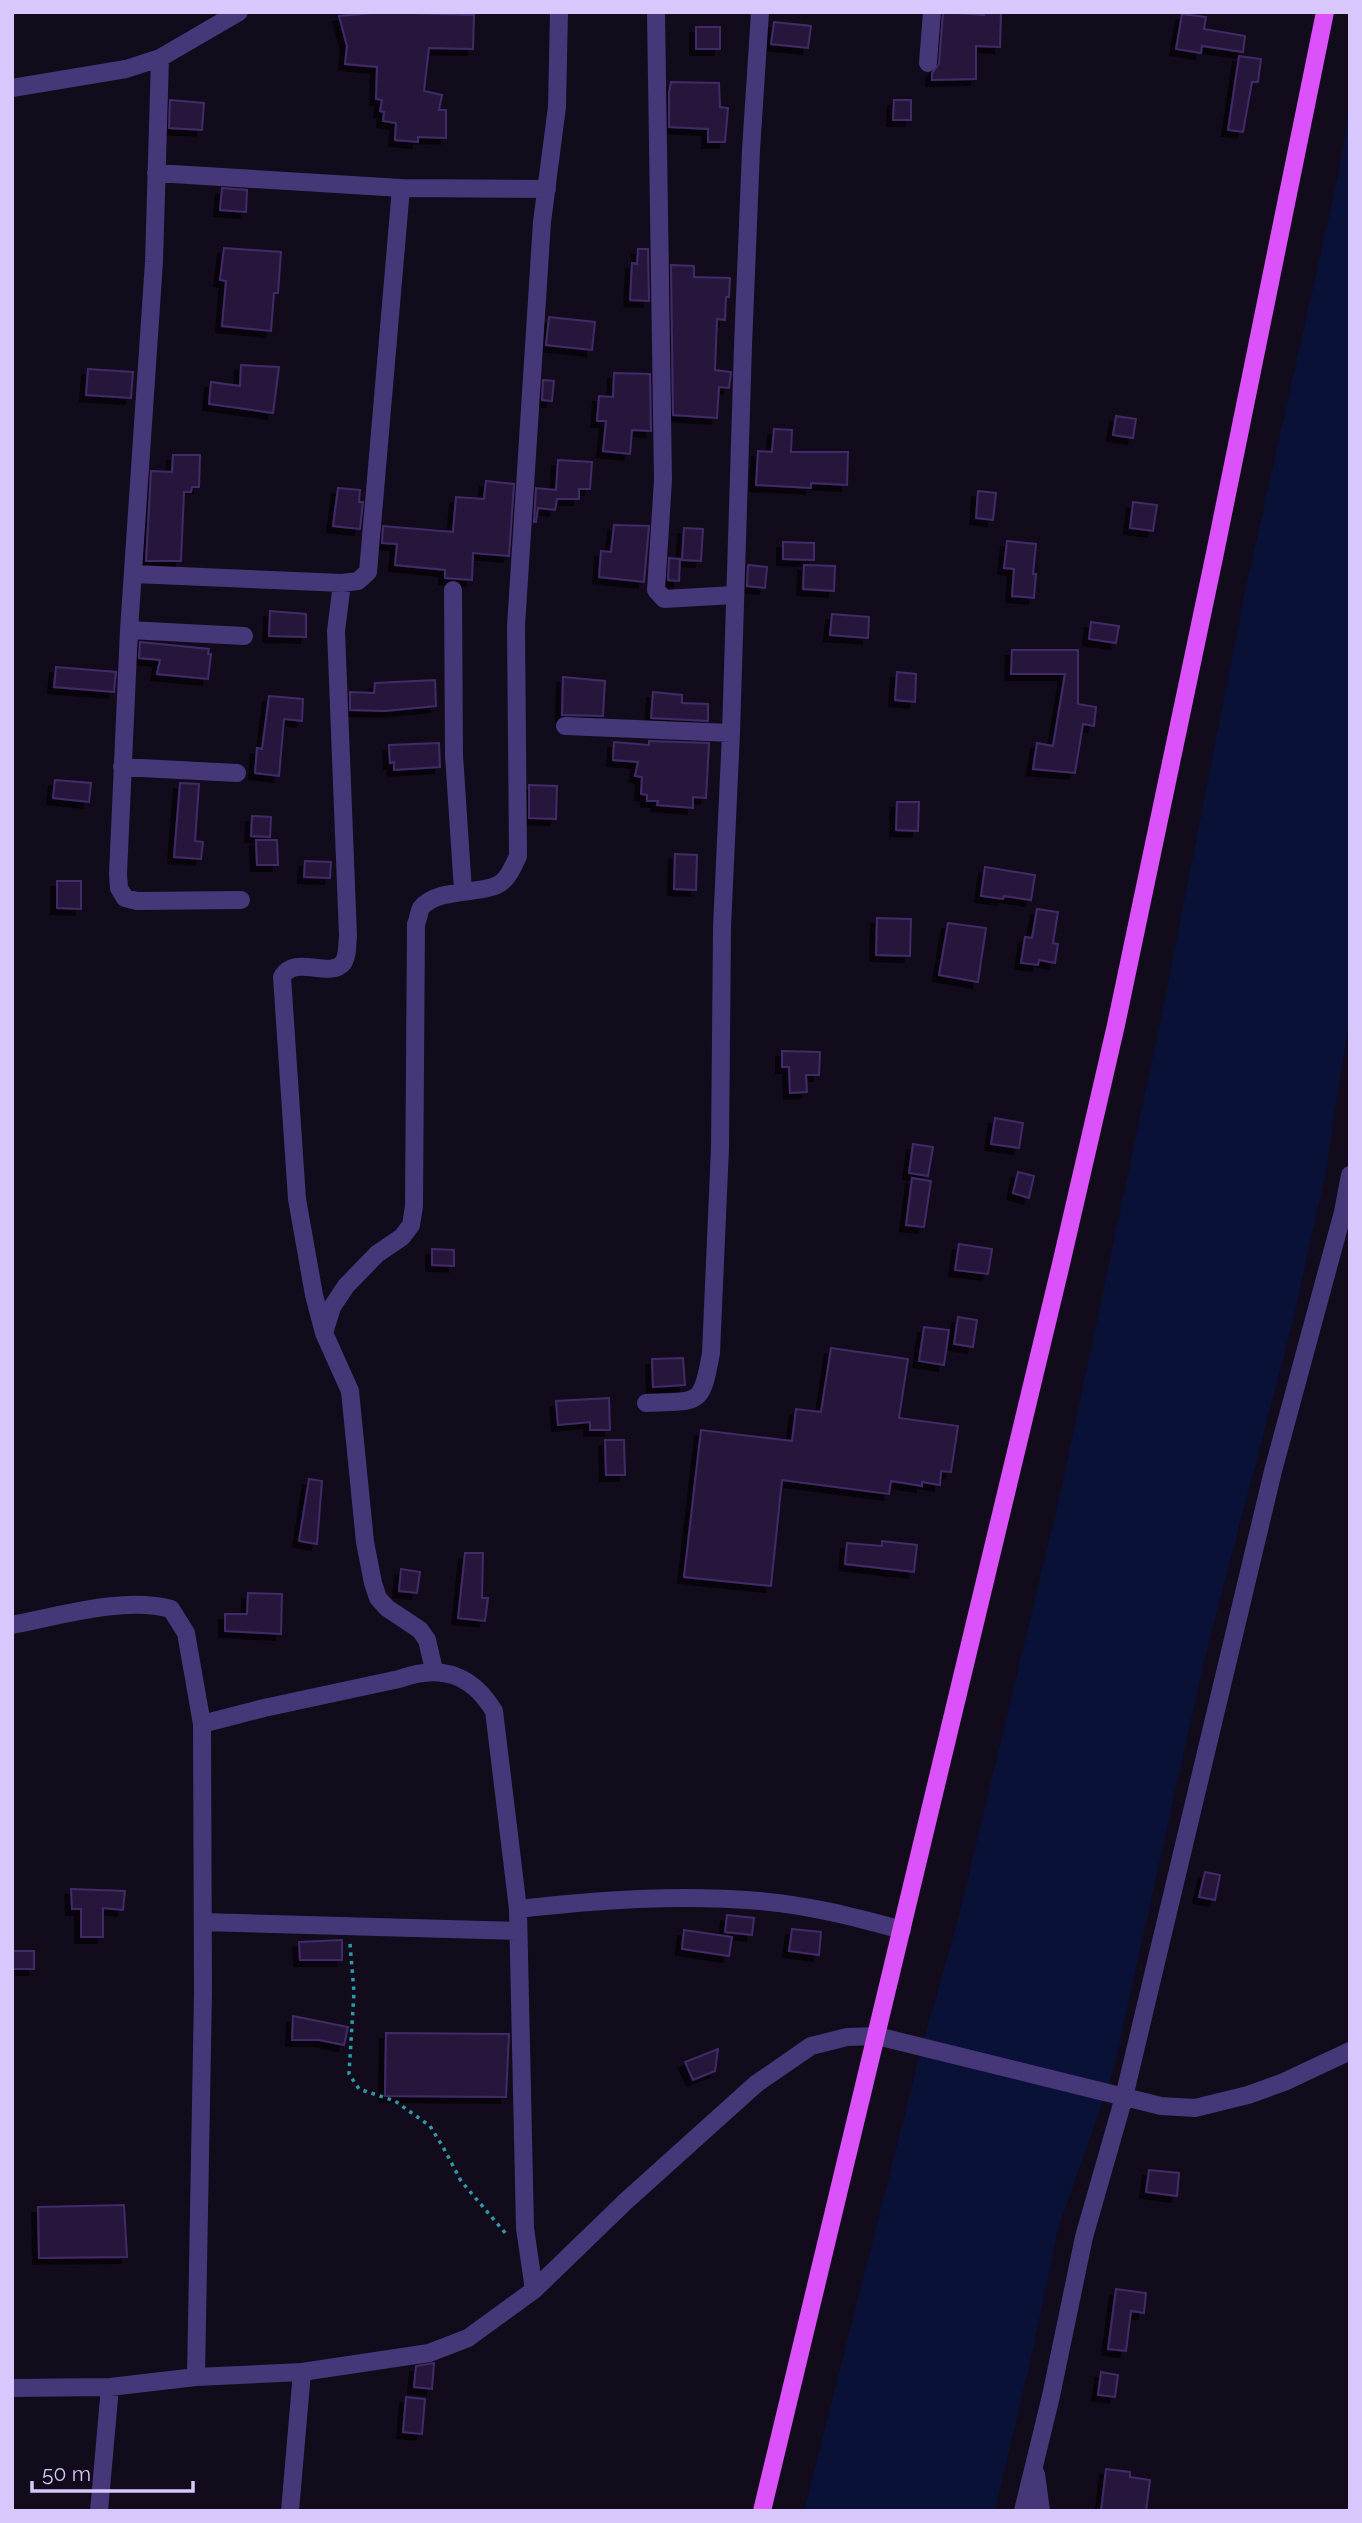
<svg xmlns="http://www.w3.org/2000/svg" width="1362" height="2523" font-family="Raleway,sans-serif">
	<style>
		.water { fill: #091136 }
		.building { fill: #26183b; stroke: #422b67; stroke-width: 2; filter: url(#shadow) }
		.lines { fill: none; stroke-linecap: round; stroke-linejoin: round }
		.path { stroke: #2f99a9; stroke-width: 3.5; stroke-dasharray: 3.5 5; stroke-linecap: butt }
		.minor { stroke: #463779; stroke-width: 18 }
		.major { stroke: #db51fa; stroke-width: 18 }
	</style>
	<defs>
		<filter id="shadow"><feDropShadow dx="-6" dy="6" stdDeviation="0" flood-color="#0009"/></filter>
	</defs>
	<rect width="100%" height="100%" fill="#110b1b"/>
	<path class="water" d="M1350,107V1016L1325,1176L1291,1329L1205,1657L1113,2072L1058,2229L1034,2345L995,2511H804L921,2050L958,1919L1059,1499L1161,1018L1247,582L1338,176Z"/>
	<path class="building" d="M383,12L474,15L473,49L429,48L424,91L442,95L439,110H446V138L418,137V142L395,140L396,123L383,121L384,112L380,111L382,100L376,99L377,67L345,64L347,46L339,16Z
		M943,12L984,15V12H1001L1000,47L976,46V79L932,80V73L939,64Z
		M1182,14L1206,17L1204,29L1245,36L1243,52L1202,46L1201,53L1176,49Z
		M774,22L811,26L808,48L771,44Z
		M696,27H720V49H696Z
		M1239,56L1261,59L1258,82H1252L1243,132L1228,130Z
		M671,82L719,83L720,107L728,108L725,142H708V129L669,127V92Z
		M170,100L204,103L202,130L169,128Z
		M894,100H911V120H893Z
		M222,188L247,190L246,212L220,210Z
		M224,248L281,252L278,293H274L271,331L222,326L226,281L220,280Z
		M638,249H648L649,301L630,300L632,263L637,264Z
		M671,265L694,266V277L730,278L729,297H726L725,320L717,319L715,370L731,372L729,388L719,387L717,418L673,415Z
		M549,317L595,322L592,350L546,345Z
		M241,365L279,367L273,413L209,404L211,382L240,386Z
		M88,369L133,372L131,398L86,395Z
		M614,373L650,374L651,431L632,430L630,454L603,451L606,421H597L599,396L613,397Z
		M543,380L554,381L552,401L542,400Z
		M1116,416L1136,419L1133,438L1113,435Z
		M774,429L792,430L791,452H848L847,485L811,483V488L756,485L758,451L772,452Z
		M173,455H200L199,487H192L191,492H184L181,561H146L151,471L172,472Z
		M558,460L592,462L590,489H579V499H557L555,510L538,508L536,522H534L536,488L556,490Z
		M486,481L514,484L509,556L473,553L472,580L445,578V570L395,565L397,544L382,543L383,526L453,532L456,497L484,499Z
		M338,488L360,490L359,502H363L360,529L333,526Z
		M978,491L996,493L993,520L976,518Z
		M1133,502L1157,505L1153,531L1130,528Z
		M614,525L649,526L644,582L599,577L601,551L611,552Z
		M684,528L703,529L701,561L682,560Z
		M1007,541L1036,544L1033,574H1036L1034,598L1012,596L1014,569L1004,568Z
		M783,542L814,543V560L783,559Z
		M669,558L680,559L679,581L668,580Z
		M748,565L767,567L765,588L747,586Z
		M804,565L835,566L834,591L803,589Z
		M270,611L306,614V637L269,636Z
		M832,614L869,617L868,638L830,635Z
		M1091,622L1119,626L1116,643L1089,639Z
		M140,642L209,649L208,654H211L208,679L157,674L160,660L139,658Z
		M1012,650H1078V704L1096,707L1094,726L1083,724L1075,773L1033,769L1037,743L1053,746L1065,674H1011Z
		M56,667L116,672L114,692L54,687Z
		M897,672L916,674L915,702L895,700Z
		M563,677L605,681L603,716L562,715Z
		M435,680L436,706L385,711L350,710V692L374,693L375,683Z
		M653,692L682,695V703L708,704V721L651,718Z
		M269,696L303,699L302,721L284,719L279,776L255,773L257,748L262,749Z
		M649,741L709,743L706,798L693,797V808L657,805L658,801H647V795L641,794L642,777L635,776L638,762L613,760L614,742L649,745Z
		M439,743L440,767L394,770V762L390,763L389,745Z
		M55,780L91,783L89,802L53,798Z
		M180,783L199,784L195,841L203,842L201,859L174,857Z
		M529,785L557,786L556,819L529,818Z
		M897,802H919L918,831L896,830Z
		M252,816L271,817L270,837L251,836Z
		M256,840H277L278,865H257Z
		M675,854L697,855L696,890L674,889Z
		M305,861L331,862L330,878L304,877Z
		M985,867L1035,875L1031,900L1004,896L1003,899L981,896Z
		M57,881H81V909L57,908Z
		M1037,909L1058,912L1053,943L1058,944L1055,963L1039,960L1038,965L1021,963L1025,937L1032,938Z
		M877,918L911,919L910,956L876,955Z
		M948,923L986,928L978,982L939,975Z
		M782,1051L820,1052L819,1075H806L807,1092L790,1093L789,1067H782Z
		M995,1118L1023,1123L1019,1148L991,1144Z
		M913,1144L933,1147L928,1176L909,1173Z
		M1018,1172L1034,1176L1029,1198L1013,1193Z
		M912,1178L931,1181L924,1227L906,1225Z
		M959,1244L992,1249L988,1274L955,1270Z
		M432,1249L454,1250V1266L432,1265Z
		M958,1317L977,1320L973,1347L954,1344Z
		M924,1327L949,1330L944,1365L919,1361Z
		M831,1348L908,1359L899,1418L958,1426L951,1472L941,1471L940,1485L922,1482V1486L891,1481L889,1494L782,1480L771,1586L684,1577L701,1430L792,1441L796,1409L821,1412Z
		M683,1358L685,1385L653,1387L652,1359Z
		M609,1398L610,1430H590V1422L558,1425L556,1401Z
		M605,1440H624L625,1475H606Z
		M309,1479L322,1481L317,1544L299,1541Z
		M882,1541L917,1545L914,1572L845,1564L847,1543L882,1546Z
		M465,1553H483L482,1598H488L485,1621L458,1618Z
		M401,1569L420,1572L417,1593L399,1591Z
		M248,1593L282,1594L281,1634L225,1631V1614H247Z
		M1205,1872L1220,1875L1215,1900L1199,1897Z
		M71,1889L125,1891L123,1910L103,1908V1937H81V1909H72Z
		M727,1915L754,1918L752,1935L725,1932Z
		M792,1929L821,1932L819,1955L789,1951Z
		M684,1930L732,1937L729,1956L682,1949Z
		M342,1940V1960H300L299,1942Z
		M12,1951H34V1969H12Z
		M293,2016L348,2027L344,2045L319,2040H292Z
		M386,2033L509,2034L506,2097L385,2096Z
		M718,2049L715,2071L693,2080L685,2062Z
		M1149,2170L1179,2173L1177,2196L1146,2192Z
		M124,2205L127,2257L39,2258L38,2207Z
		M1116,2289L1146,2293L1144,2313L1131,2311L1126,2351L1108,2349Z
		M434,2363L432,2389L414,2387L416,2366Z
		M1101,2372L1118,2375L1115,2397L1098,2395Z
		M406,2397L425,2399L422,2434L403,2432Z
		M1106,2469L1130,2472V2477L1150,2480L1146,2511H1101Z"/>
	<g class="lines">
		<path class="path" d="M350,1944L354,1992L349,2074L359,2089L395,2101L430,2126L443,2147L461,2181L507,2235"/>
		<path class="minor" d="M239,12L160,58L154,262L129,630L118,874L119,888L125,898L137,901L241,900
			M656,12L663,480L656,590L664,599L734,595
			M928,63L932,12
			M12,88L126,69L160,58
			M156,173L401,188
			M134,574L342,583L358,581L368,572L401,188L547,189
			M453,590L454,755L463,891
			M129,630L244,636
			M565,726L731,733
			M122,767L237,773
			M324,1333L314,1295L297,1199L282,977C294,954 330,979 343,963C348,956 347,944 348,936L336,631L342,583
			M646,1403C699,1400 701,1409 711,1353L720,1148L722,927L731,733L743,346L751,150L760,12
			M12,1625C59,1616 125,1596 171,1609L186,1633L202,1724L203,1992L196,2377
			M434,1670L427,1640L420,1630L387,1608L378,1598L373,1583L365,1542L350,1391L324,1333L332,1307L346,1286L377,1254L402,1237L411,1225L414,1206L416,924C418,920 419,912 421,908C436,889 475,894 495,886C507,882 513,867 518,856L516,626L542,222L557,107L559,12
			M202,1724L264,1708L399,1679C440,1664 471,1673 494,1711L518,1909L525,2228L534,2290
			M518,1909C598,1900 679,1894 760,1901C808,1905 855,1917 902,1930
			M203,1922L517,1931
			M12,2388L110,2387L196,2377L302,2372L429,2353L468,2338L534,2290L626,2201L756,2084L811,2046L847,2037L877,2036L1161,2106L1195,2108L1248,2095L1284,2082L1350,2051
			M1036,2474L1041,2511
			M99,2511L110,2387
			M290,2511L302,2372
			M1023,2511L1051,2396L1084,2237L1124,2097L1273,1471L1343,1212L1350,1175"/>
		<path class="major" d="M762,2511L1061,1264L1116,1025L1215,553L1325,12"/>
	</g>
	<rect width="1362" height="2523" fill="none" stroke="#d7c7fd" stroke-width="28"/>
	<path d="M32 2481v10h161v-10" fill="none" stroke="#d7c7fd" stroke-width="3.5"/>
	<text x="42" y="2481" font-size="21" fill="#d7c7fd" stroke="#110b1b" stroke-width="5" paint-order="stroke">50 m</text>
</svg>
